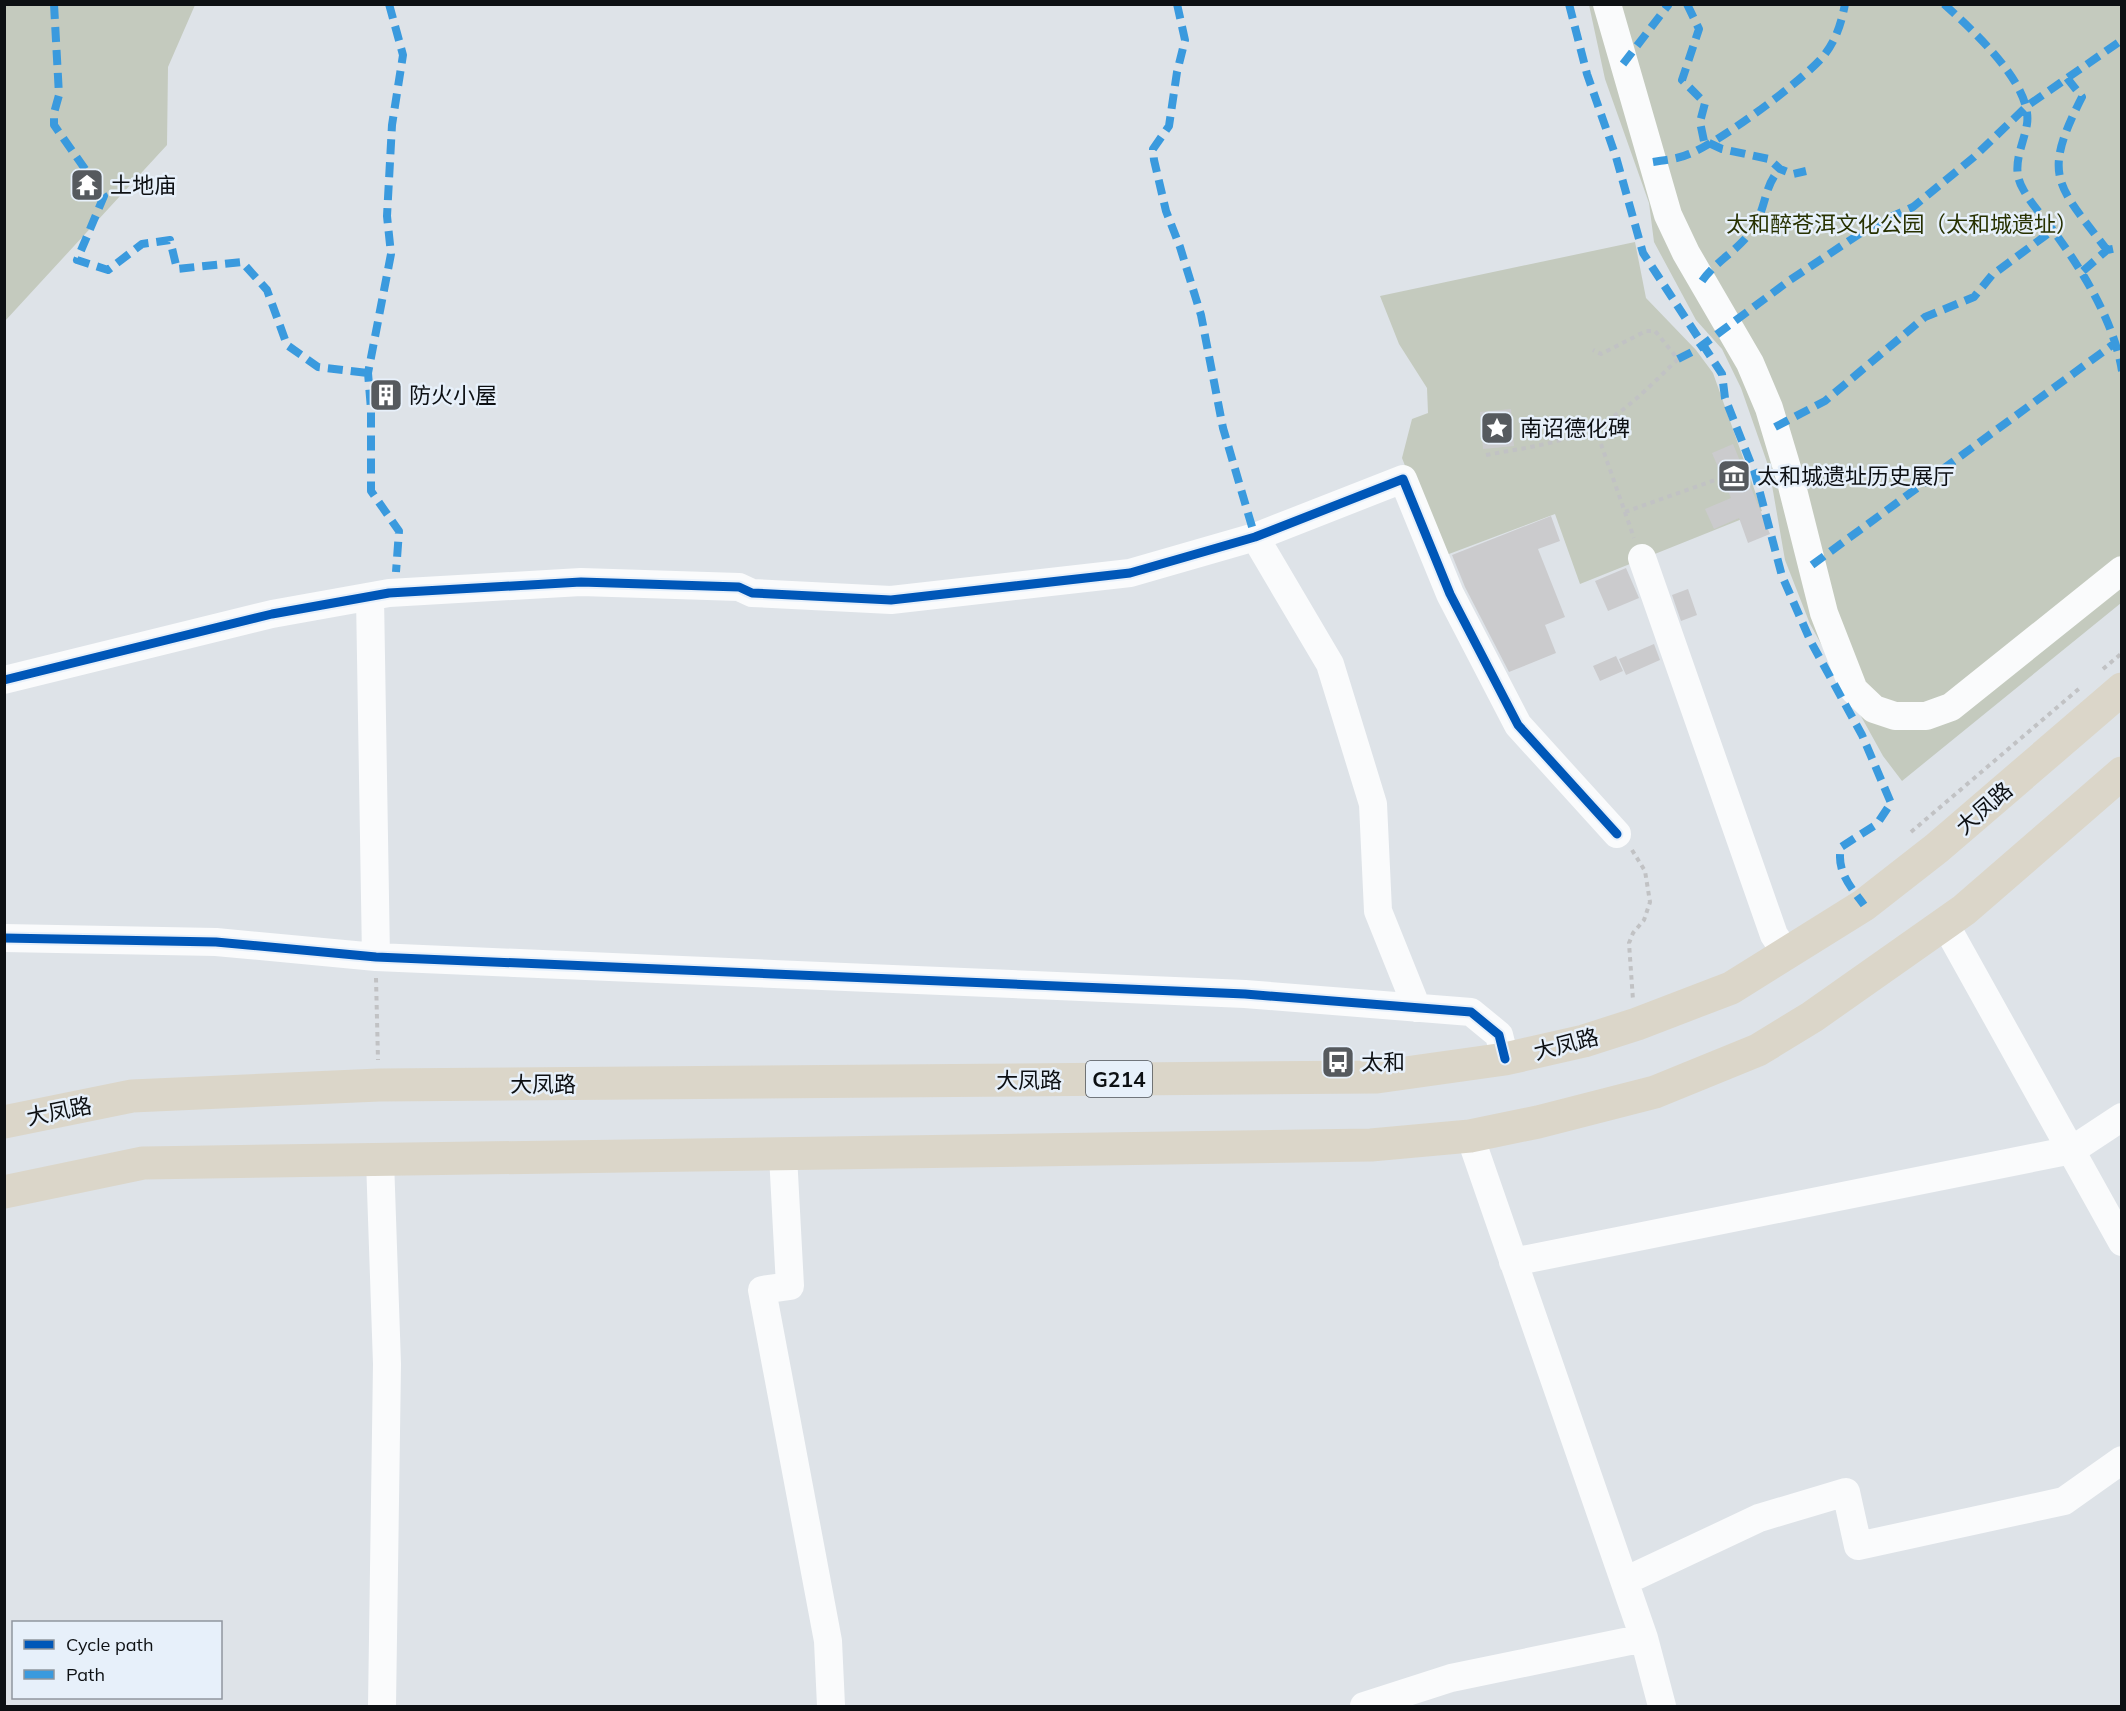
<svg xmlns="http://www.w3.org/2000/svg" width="2126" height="1711" font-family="Mulish,'Noto Sans SC',sans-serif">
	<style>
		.green { fill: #c4cabe }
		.building { fill: #cbcbcd }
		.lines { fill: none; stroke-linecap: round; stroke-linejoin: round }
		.path { stroke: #c1c2c4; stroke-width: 4; stroke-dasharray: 4.5 4.5; stroke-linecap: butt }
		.minor { stroke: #fafbfc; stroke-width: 28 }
		.highway { stroke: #dbd6c9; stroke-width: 33 }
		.quiet { stroke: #3a9ade; stroke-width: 8; stroke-dasharray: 15 8; stroke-linecap: butt }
		.cycleway-casing { stroke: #e7f0fa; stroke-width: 13 }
		.cycleway { stroke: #0057b8; stroke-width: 9 }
		.labels { text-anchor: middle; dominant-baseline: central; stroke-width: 5; stroke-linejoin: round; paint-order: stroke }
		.shield { fill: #e7f0fa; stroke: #4e5358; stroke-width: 1.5 }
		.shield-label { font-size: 21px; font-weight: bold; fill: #0d1013 }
		.poi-label { font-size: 22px; fill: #0d1013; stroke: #e7f0fa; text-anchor: start }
		.park-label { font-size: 22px; fill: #273100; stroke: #e7f0fa }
		.street-label { font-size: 22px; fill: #0d1013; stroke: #e7f0fa }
	</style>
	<rect width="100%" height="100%" fill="#dee3e8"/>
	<path class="green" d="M5,4L195,5L168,67L167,145L5,321Z
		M1589,5H2121V603L1902,781L1883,756L1810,624L1785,560L1769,468L1741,388L1722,349L1696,320L1654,242L1649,203L1605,79Z
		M1635,242L1646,298L1696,350L1713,373L1762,511L1580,584L1555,514L1441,557L1402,458L1412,419L1428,413L1427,388L1399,344L1380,296Z"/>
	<path class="building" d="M1511,409L1514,446L1483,449L1480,412Z
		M1733,444L1770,534L1748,543L1739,518L1714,529L1705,509L1731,498L1712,453Z
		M1551,516L1560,541L1538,549L1565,617L1545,625L1556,653L1509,672L1465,587L1452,555Z
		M1626,568L1639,598L1608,611L1595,581Z
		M1688,589L1697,615L1681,621L1672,595Z
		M1654,644L1660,660L1626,675L1619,659Z
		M1616,656L1623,671L1600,681L1593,666Z"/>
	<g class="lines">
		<path class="path" d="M1595,427L1634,538
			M1486,455C1523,448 1561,444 1595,427C1624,414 1655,381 1678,359L1655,331H1646L1601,354L1593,350
			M1625,512L1718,479
			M2103,669L2122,653
			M1911,832L2081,687
			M1632,850L1645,871L1650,902L1644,920L1633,933L1629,943L1633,1000
			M376,978L378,1060"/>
		<path class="minor" d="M1607,4L1668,215L1686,253L1750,363L1769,408L1790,478L1824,613L1854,690L1874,709L1895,716H1926L1951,707L2122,570
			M1255,537L1330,664L1373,804L1378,911L1417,1008
			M1642,558L1774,935L1787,954
			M370,597L376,957
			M4,680L272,614L389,593L581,582L739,587L752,593L891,600L1130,573L1255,537L1403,479L1450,594L1518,725L1617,834
			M1945,924L2122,1242
			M4,938L216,942L376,957L1245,994L1471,1012L1499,1035L1505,1059
			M1470,1136L1644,1638L1662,1706
			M783,1155L790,1286L762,1290L828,1641L831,1706
			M380,1160L387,1364L382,1706
			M1513,1262L2072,1150L2122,1117
			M1625,1581L1759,1518L1846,1492L1858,1546L2064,1501L2122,1460
			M1364,1706L1451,1678L1644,1638"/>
		<path class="highway" d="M4,1122L132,1096L379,1085L1377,1077L1505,1059L1584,1041L1637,1024L1731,988L1864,905L1937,848L2122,689
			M4,1192L143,1163L1371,1145L1470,1136L1538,1122L1655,1092L1758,1050L1812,1017L1964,910L2122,773"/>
		<path class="quiet" d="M54,4L59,95L54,113V125L104,196L77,260L108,270L142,244L170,240L177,269L242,262L267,290L287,345L318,367L368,373
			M389,4L403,55L392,125L387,216L391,254L368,373L371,409V491L399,531L396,572
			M1177,4L1185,40L1177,72L1169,126L1153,149L1154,160L1166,211L1180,247L1201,315L1223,428L1255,537
			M1569,4L1587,74L1616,157L1643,253L1722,374L1725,398L1755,474L1782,576L1811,642L1862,735L1891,803L1877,824L1841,847C1836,871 1850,886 1864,905
			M1687,4L1699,29L1682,80L1705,103L1700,122L1705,146
			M1944,4C1971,29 2033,84 2027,124C2023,147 2010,167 2023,189C2032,206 2045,218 2055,233C2084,273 2114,322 2122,371
			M1623,64L1669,4
			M2067,78L2082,97C2041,177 2057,184 2107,250
			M1709,143L1722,149L1769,159L1780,169L1793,174L1806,171
			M1653,162C1665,160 1678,159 1689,154C1720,142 1798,84 1821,59C1835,43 1841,25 1845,4
			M2083,271L2107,250L2122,247
			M1702,281C1719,257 1746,247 1758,219C1766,202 1766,183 1780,169
			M1678,359L1696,350L1790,280L1873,225L1913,207L1974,157L2027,106L2122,40
			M1775,427L1825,401L1925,317L1974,297L1992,275L2053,230
			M1812,565L2115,343"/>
		<g class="cycleway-casing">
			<path id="cycleway" d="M4,680L272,614L389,593L581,582L739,587L752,593L891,600L1130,573L1255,537L1403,479L1450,594L1518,725L1617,834
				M4,938L216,942L376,957L1245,994L1471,1012L1499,1035L1505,1059"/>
		</g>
		<use href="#cycleway" class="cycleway"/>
	</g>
	<defs>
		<g id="temple-square" transform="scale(1.725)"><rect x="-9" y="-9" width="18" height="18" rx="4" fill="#565a5e" stroke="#e7f0fa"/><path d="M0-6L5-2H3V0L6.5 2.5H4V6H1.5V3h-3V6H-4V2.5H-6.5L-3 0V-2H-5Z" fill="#fff"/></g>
		<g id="building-square" transform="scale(1.725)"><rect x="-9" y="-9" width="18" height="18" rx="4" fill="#565a5e" stroke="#e7f0fa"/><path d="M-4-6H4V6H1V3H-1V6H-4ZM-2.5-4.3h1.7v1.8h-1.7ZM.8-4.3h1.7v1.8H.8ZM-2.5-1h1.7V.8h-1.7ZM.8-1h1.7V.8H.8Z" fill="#fff"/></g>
		<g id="sight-square" transform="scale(1.725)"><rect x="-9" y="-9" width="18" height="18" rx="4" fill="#565a5e" stroke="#e7f0fa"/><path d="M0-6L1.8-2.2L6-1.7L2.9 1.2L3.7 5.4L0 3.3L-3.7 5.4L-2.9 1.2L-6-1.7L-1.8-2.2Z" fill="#fff"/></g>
		<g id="museum-square" transform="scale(1.725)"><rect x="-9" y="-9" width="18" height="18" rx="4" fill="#565a5e" stroke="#e7f0fa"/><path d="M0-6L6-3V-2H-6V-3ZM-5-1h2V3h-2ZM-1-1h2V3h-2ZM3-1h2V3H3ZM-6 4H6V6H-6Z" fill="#fff"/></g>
		<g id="bus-square" transform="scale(1.725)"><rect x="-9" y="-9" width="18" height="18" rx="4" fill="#565a5e" stroke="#e7f0fa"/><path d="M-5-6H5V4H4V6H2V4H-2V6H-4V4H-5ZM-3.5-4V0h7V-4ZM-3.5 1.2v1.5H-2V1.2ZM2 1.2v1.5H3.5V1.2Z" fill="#fff"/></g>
	</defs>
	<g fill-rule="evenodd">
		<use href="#temple-square" x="87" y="185"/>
		<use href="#building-square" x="386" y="395"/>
		<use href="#sight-square" x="1497" y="428"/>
		<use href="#museum-square" x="1734" y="476"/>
		<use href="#bus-square" x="1338" y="1062"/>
	</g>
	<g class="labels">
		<rect class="shield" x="1086" y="1061" width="66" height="36" rx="4.5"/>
		<g class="shield-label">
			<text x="1119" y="1079">G214</text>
		</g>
		<g class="poi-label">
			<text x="110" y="185">土地庙</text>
			<text x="409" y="395">防火小屋</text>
			<text x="1520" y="428">南诏德化碑</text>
			<text x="1757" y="476">太和城遗址历史展厅</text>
			<text x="1361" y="1062">太和</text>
		</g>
		<g class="park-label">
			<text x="1902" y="224">太和醉苍洱文化公园（太和城遗址）</text>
		</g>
		<g class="street-label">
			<text transform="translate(1984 808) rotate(-41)">大凤路</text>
			<text transform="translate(1566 1044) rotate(-14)">大凤路</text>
			<text x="1029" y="1080">大凤路</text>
			<text x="543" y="1084">大凤路</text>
			<text transform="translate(59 1111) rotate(-11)">大凤路</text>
		</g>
	</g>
	<rect width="2126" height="1711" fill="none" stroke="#0d1013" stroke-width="12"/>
	<rect x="12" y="1621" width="210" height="78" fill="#e7f0fa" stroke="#90969e" stroke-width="1.5"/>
	<rect x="24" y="1640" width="30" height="9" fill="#0057b8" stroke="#90969e" stroke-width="1.5"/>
	<text x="66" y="1651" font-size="18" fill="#0d1013">Cycle path</text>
	<rect x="24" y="1670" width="30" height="9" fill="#3a9ade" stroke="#90969e" stroke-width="1.5"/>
	<text x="66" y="1681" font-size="18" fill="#0d1013">Path</text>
</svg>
